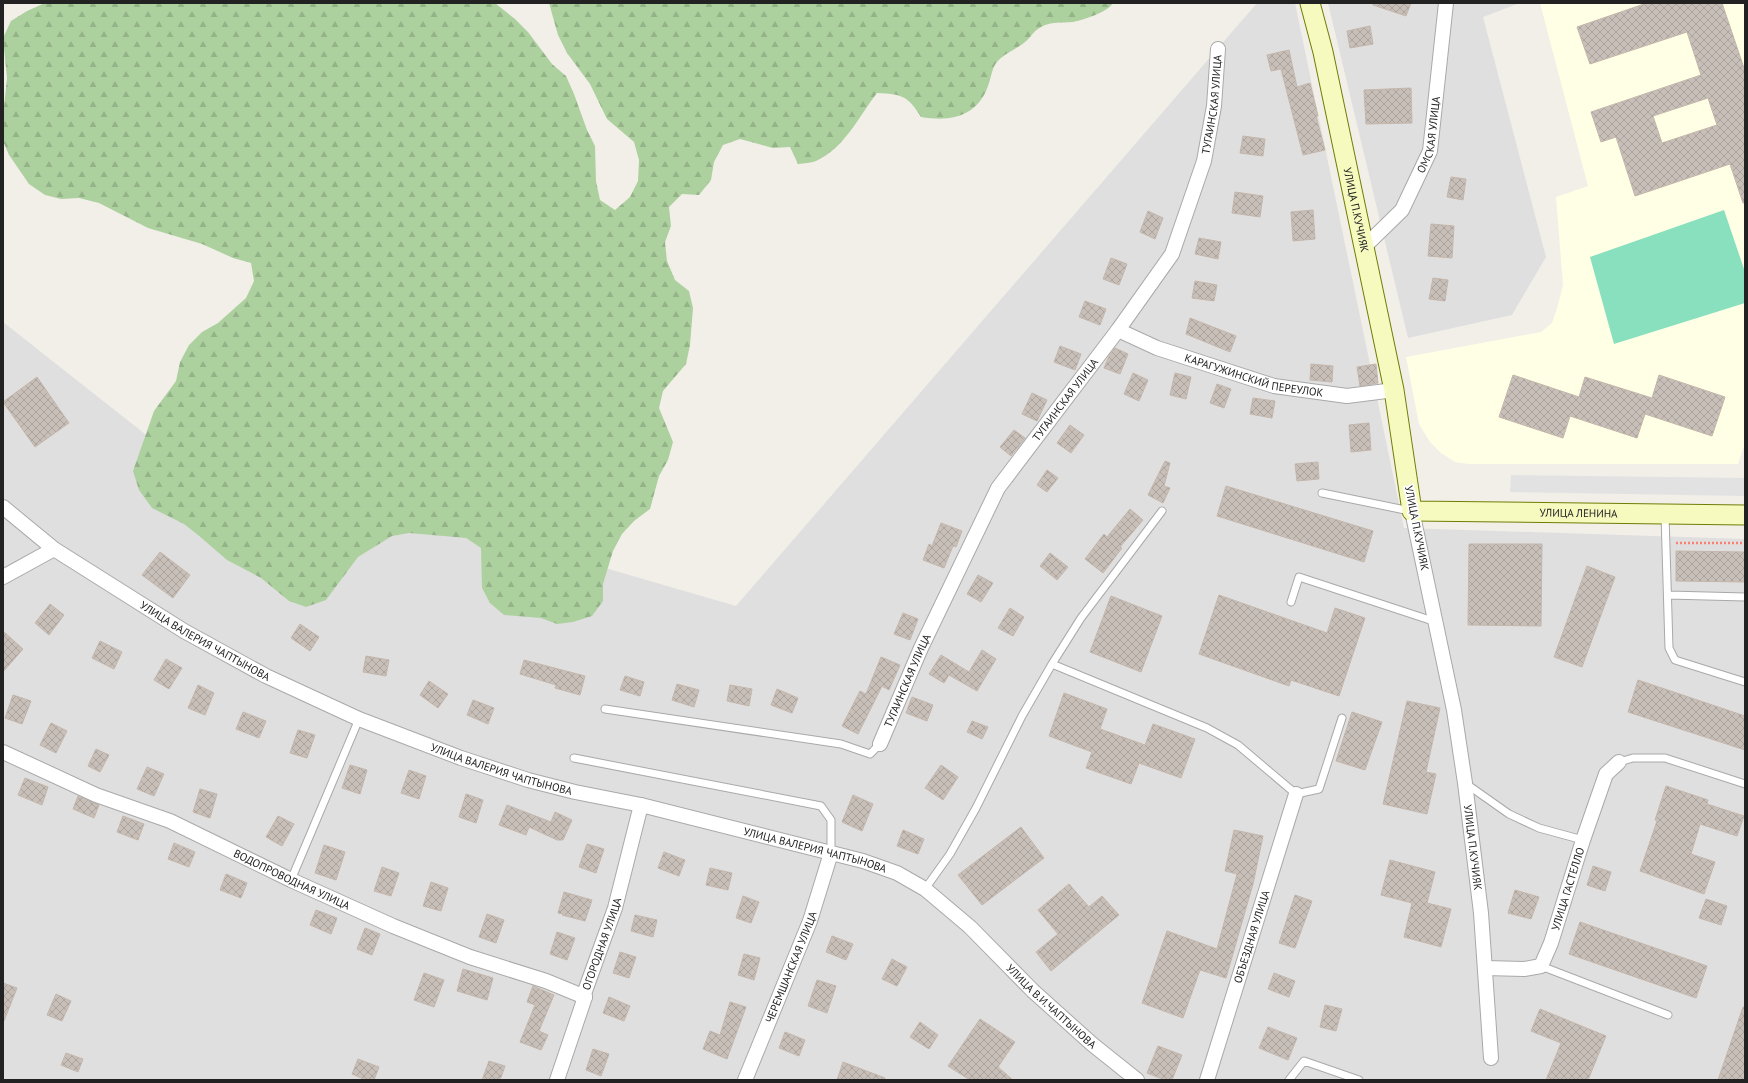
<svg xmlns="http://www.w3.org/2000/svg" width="1748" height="1083" font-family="'PT Sans',sans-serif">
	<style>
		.residential { fill: #e0dfdf }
		.education { fill: #ffffe5 }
		.forest { fill: url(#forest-firs) }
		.pitch { fill: #88e0be }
		.parking { fill: #e2e2e2 }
		.building { fill: url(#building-cross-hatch); stroke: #c4b6ab; fill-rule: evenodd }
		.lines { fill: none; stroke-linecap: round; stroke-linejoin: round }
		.lane-casing { stroke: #a9a9a9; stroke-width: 9 }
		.street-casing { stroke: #a9a9a9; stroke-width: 16 }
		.secondary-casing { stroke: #707d05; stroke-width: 21 }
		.path { stroke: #fa8072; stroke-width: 2.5; stroke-dasharray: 2 2; stroke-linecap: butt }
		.lane { stroke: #fff; stroke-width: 7 }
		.street { stroke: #fff; stroke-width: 14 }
		.secondary { stroke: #f7fabf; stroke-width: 19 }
		.labels { text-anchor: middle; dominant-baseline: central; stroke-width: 3.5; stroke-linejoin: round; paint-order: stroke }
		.street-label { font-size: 11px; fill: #222; stroke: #fff }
	</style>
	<defs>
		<pattern id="forest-firs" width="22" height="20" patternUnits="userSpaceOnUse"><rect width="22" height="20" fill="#add19e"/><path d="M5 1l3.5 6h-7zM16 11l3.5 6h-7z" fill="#95b388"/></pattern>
		<pattern id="building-cross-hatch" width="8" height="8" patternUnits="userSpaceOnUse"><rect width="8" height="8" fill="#c7bfb8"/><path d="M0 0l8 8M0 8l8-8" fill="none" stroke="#aba49e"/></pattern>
	</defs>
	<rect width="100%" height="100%" fill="#f2efe9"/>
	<path class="residential" d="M1257,3H1295L1404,528L1745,539V1080H3V322L145,434L736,606Z
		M1328,3H1520L1483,17L1546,257L1512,315L1408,338Z"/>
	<path class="education" d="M1540,3H1745V443L1738,464H1468L1455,462L1441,453L1430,442L1419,424L1406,357L1541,332L1552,323L1558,305L1563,285L1556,197L1588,186Z"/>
	<path class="forest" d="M45,3H495L515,19L528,32L552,64L566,76L574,94L587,130L595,146L596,181L600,200L615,210L630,197L638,181L639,160L634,142L607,119L590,84L567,53L558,35L549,3H1113C1108,12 1083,20 1073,22C1061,23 1048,21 1038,29C1033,32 1030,38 1025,42C1017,49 1005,53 998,61C992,66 991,79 988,86C977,117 950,122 921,117C908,96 902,94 877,93C859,116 845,148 816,161C811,163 804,163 798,164L790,147L773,148L740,139L723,145L714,162L711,180L699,195L682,194L669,207L671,226L665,242L667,261L675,280L689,291L693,308L690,345L686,364L663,391L659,408L673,442L668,460L659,476L650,509L634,521L622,534L613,551L603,584V601L592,616L573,622L557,624L541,618L504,615L490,603L482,588L481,548L466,538L409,533L392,536L358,557L326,600L306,607L289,601L261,578L227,560L198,535L184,524L152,508L139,490L133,471L154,411L176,381L180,362L189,345L202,332L218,323L246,298L254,281L251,263L233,258L202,244L148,228L99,203L79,198L61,199L45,195L29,184L9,155L3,141V116L7,78L3,38L11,21L27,11Z"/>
	<path class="pitch" d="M1724,210L1745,272V303L1614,344L1590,257Z"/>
	<path class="parking" d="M1511,475L1745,478V496L1510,492Z"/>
	<path class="building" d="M1373,3H1411L1406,16L1373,5Z
		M1647,3H1722L1745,71V203H1743L1730,164L1635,196L1616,137L1601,142L1591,112L1701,75L1687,32L1590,64L1577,27ZM1708,98L1717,125L1662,143L1653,116Z
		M1370,26L1373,44L1350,48L1347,31Z
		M1289,50L1297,87L1310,83L1318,116H1316L1325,150L1303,155L1281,69L1271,71L1267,55Z
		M1411,88L1412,123L1366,124L1364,90Z
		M1243,136L1265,139L1263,156L1240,153Z
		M1451,177L1466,179L1463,200L1447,197Z
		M1235,192L1263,196L1260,217L1232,213Z
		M1313,210L1315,239L1293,241L1291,212Z
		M1148,211L1163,218L1155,239L1140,232Z
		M1431,224L1454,226L1452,258L1428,256Z
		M1199,238L1221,242L1218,259L1195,254Z
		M1111,258L1127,264L1119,285L1103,279Z
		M1433,278L1448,280L1445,301L1429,299Z
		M1195,281L1217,285L1214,301L1192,298Z
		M1085,301L1106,309L1100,325L1079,317Z
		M1190,318L1236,336L1230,352L1186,334Z
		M1060,346L1081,354L1075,370L1054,362Z
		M1115,348L1128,354L1120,374L1104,368L1109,356Z
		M1311,364L1333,366L1332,382L1310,380Z
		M1376,364L1378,383L1360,386L1357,367Z
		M1133,373L1148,380L1139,401L1124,394Z
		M1175,373L1191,377L1186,399L1170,395Z
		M1513,375L1579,397L1585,377L1652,398L1659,375L1725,397L1712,436L1645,414L1637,438L1570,416L1563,438L1499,417Z
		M37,377L69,423L35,447L3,402Z
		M1217,384L1231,389L1224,408L1210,403Z
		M1032,393L1047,400L1037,421L1022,414Z
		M1253,398L1275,401L1272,418L1250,414Z
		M1369,423L1371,450L1351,452L1349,425Z
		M1070,425L1084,435L1071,453L1057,443Z
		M1014,430L1025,438L1011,456L1000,447Z
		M1165,461L1170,463L1164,486L1170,488L1163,503L1148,495Z
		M1318,462L1319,479L1297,481L1295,464Z
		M1047,470L1058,478L1047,492L1037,485Z
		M1226,486L1373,531L1364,562L1217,516Z
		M1130,509L1143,520L1120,547L1122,548L1103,573L1085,559L1104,534L1107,537Z
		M941,523L962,531L956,547L953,546L944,568L923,560L929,544L932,546Z
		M1469,544H1542L1541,626L1468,625Z
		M1676,551L1745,552V582L1676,581Z
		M160,552L190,575L173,598L142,575Z
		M1050,553L1068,567L1057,580L1040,566Z
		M1587,566L1615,577L1582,667L1554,657Z
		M978,575L993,583L981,602L967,594Z
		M1219,595L1327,633L1335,608L1365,618L1339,696L1291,680L1289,686L1199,654Z
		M1111,596L1162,616L1141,672L1090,652Z
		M50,604L64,615L49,635L35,623Z
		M1010,608L1024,617L1013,636L998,628Z
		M903,613L918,619L910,640L894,634Z
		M300,624L319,637L310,651L291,638Z
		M3,631L23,649L3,672Z
		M100,641L122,652L114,669L92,658Z
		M982,650L996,659L977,691L949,675L944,683L929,674L941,655L969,672Z
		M366,656L389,660L386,676L363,672Z
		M881,657L900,665L889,690L882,686L858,734L842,726L860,691L866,694Z
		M166,659L182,668L169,689L154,680Z
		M524,660L585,676L580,695L555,688L556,685L520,674Z
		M625,676L644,682L640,696L620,690Z
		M1638,680L1745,716V750L1628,712Z
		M429,681L448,694L438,708L420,695Z
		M677,684L699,690L694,707L672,700Z
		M198,685L214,693L205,715L188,708Z
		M730,685L752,689L749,706L727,701Z
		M777,689L798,698L792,713L771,705Z
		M1064,693L1107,709L1100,729L1145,745L1153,724L1195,739L1181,778L1139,763L1131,784L1086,768L1092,752L1049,736Z
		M13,695L31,701L22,724L5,718Z
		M912,697L933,705L927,721L906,713Z
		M473,700L494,708L488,724L467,715Z
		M1407,701L1440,708L1426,772L1436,774L1427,814L1383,804Z
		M243,712L266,721L259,738L236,729Z
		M1352,712L1382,722L1365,770L1336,761Z
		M972,721L988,727L982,739L967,732Z
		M51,723L67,731L56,753L40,745Z
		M298,730L315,735L307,758L290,753Z
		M96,749L109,755L100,772L88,766Z
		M350,765L367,770L360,794L342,788Z
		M941,765L958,777L943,800L925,788Z
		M147,767L164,774L154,796L137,789Z
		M409,770L426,776L419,799L401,793Z
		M25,778L48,787L42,805L18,795Z
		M1666,786L1708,800L1707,804L1744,816L1737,836L1700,824L1691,854L1715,862L1704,894L1640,871L1657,821L1655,820Z
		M200,789L217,794L210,818L193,812Z
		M466,794L483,800L476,823L459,817Z
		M853,795L873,804L862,831L842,822Z
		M78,796L99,805L94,818L73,809Z
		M507,805L551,822L555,812L572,820L563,840H557L529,827L526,835L499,825Z
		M123,816L144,824L138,840L117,832Z
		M278,816L294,824L282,846L266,837Z
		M1021,827L1044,858L982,905L958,875Z
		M903,830L924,839L918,854L897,846Z
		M1234,830L1263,836L1253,884L1226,978L1200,970L1183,1018L1142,1003L1167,931L1217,949L1237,874L1225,871Z
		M174,843L195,852L189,867L168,859Z
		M587,844L604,849L596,873L579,867Z
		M324,845L345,852L336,880L315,873Z
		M664,852L685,860L679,876L658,868Z
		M1390,860L1435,872L1427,903L1451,909L1441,947L1404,937L1412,903L1381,895Z
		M1593,866L1611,872L1605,891L1587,885Z
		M382,867L399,873L391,896L374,891Z
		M710,868L732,873L728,890L706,885Z
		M226,874L247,883L241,898L220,890Z
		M431,882L448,888L441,911L423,906Z
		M1069,884L1089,907L1102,896L1119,915L1051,971L1036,952L1058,934L1038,910Z
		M1515,890L1539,897L1531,919L1508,913Z
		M564,892L592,900L585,921L562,915L563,914L558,913Z
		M1295,895L1312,901L1295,948L1279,943Z
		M743,896L759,902L751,923L736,918Z
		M1706,899L1727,906L1721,925L1699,918Z
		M316,910L337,918L331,934L310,925Z
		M487,914L504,920L496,943L479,937Z
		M635,915L657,920L653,937L631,931Z
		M1580,922L1707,966L1696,998L1569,954Z
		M365,928L380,934L372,955L357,949Z
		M557,932L575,938L567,960L550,954Z
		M832,936L853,944L846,960L826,952Z
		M620,952L636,957L629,978L613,973Z
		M744,954L760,958L754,980L738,975Z
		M892,959L907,967L897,986L882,979Z
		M463,969L493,978L487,1000L457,991Z
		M424,973L444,980L434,1007L414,1000Z
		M1274,973L1295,981L1289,997L1268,989Z
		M817,980L836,986L827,1013L808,1006Z
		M3,983L17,988L4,1021H3Z
		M533,986L554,995L539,1031L548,1035L541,1050L520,1042L535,1005L527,1002Z
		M56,994L71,1001L62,1021L47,1015Z
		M609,997L630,1006L624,1021L603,1013Z
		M730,1002L746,1007L727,1059L703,1049L710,1031L720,1035Z
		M1325,1005L1342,1009L1336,1031L1320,1027Z
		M1743,1007H1745V1080H1718Z
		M1540,1009L1606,1036L1588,1080H1546L1561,1043L1531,1031Z
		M980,1019L1015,1042L998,1067L1013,1080H970L948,1066Z
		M920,1022L938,1035L929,1049L910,1037Z
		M1268,1027L1297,1038L1288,1060L1259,1048Z
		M785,1032L805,1040L799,1056L779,1048Z
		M1158,1046L1182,1055L1172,1080H1165L1147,1073Z
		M593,1049L609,1054L601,1076L586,1070Z
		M66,1053L83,1059L78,1072L61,1065Z
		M358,1059L379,1067L374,1080H366L352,1074Z
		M489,1061L505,1066L500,1080H482Z
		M843,1062L885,1078V1080H837Z"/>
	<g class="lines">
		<g class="lane-casing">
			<path id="lane" d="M1322,493L1410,511
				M1665,515L1669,648L1675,660L1745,682
				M1668,595L1745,597
				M1291,602L1299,577L1436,622
				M1052,664L1207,728L1238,745L1296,794L1319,789L1342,718
				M605,709L841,744L870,754L880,744
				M574,758L821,806L831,820V853
				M1619,762L1633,758H1665L1745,784
				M1465,783L1509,814L1539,828L1583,840
				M291,880L359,719
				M925,889L950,854L976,808L1022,716L1052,664L1081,618L1162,511
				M1541,966L1668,1015
				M1289,1080L1304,1061L1359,1080"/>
		</g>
		<g class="street-casing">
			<g id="street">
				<path id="s1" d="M1364,247L1402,210L1430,151L1446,3"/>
				<path id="s2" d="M1118,330L1157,348L1274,386L1347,396L1394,390"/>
				<path id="s3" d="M3,507L54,549L184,631L266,676L359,719L461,758L528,780L575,792L641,805L863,861L897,873L925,889L970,927L1033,991L1092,1044L1137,1080"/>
				<path id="s4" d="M1412,511L1454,710L1465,783L1481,913L1491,1058"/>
				<path d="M3,577L54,549"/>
				<path id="s5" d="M880,744L921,648L998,488L1118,330L1172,254L1204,161L1214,106L1218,49"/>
				<path id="s6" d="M3,752L96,795L170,821L291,880L393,926L470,957L546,981L585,997"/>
				<path id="s7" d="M1485,968L1524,969L1541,966L1551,943L1583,840L1606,774L1619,762"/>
				<path id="s8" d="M557,1080L585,997L584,994L615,908L641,805"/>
				<path id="s9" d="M745,1080L810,921L831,853"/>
				<path id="s10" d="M1207,1080L1296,794"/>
			</g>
		</g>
		<g class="secondary-casing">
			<g id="secondary">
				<path id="s11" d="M1310,3L1323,52L1394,390L1412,511L1745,515"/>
			</g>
		</g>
		<path class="path" d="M1676,543H1745"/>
		<use href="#lane" class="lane"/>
		<use href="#street" class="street"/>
		<use href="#secondary" class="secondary"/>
	</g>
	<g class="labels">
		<g class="street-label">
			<text stroke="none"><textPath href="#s5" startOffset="729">ТУГАИНСКАЯ УЛИЦА</textPath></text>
			<text stroke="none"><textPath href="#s1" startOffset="134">ОМСКАЯ УЛИЦА</textPath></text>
			<text stroke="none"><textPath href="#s11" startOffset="212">УЛИЦА П.КУЧИЯК</textPath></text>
			<text stroke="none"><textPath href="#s2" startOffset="144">КАРАГУЖИНСКИЙ ПЕРЕУЛОК</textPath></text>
			<text stroke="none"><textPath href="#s5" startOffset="393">ТУГАИНСКАЯ УЛИЦА</textPath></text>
			<text stroke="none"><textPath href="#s11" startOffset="685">УЛИЦА ЛЕНИНА</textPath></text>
			<text transform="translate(1417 528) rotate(79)">УЛИЦА П.КУЧИЯК</text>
			<text stroke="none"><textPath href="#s3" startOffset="243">УЛИЦА ВАЛЕРИЯ ЧАПТЫНОВА</textPath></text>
			<text stroke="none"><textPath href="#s5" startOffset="69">ТУГАИНСКАЯ УЛИЦА</textPath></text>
			<text stroke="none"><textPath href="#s3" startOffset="567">УЛИЦА ВАЛЕРИЯ ЧАПТЫНОВА</textPath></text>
			<text stroke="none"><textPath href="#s4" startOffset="342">УЛИЦА П.КУЧИЯК</textPath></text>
			<text stroke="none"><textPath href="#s3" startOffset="891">УЛИЦА ВАЛЕРИЯ ЧАПТЫНОВА</textPath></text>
			<text stroke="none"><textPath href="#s6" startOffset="316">ВОДОПРОВОДНАЯ УЛИЦА</textPath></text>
			<text stroke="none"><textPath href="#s7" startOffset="138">УЛИЦА ГАСТЕЛЛО</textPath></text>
			<text stroke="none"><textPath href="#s10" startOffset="150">ОБЪЕЗДНАЯ УЛИЦА</textPath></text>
			<text stroke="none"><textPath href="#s8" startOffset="144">ОГОРОДНАЯ УЛИЦА</textPath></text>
			<text stroke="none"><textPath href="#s9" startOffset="122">ЧЕРЕМШАНСКАЯ УЛИЦА</textPath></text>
			<text stroke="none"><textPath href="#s3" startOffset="1181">УЛИЦА В.И.ЧАПТЫНОВА</textPath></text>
		</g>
	</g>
	<rect width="1748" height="1083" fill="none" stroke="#222222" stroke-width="8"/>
</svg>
